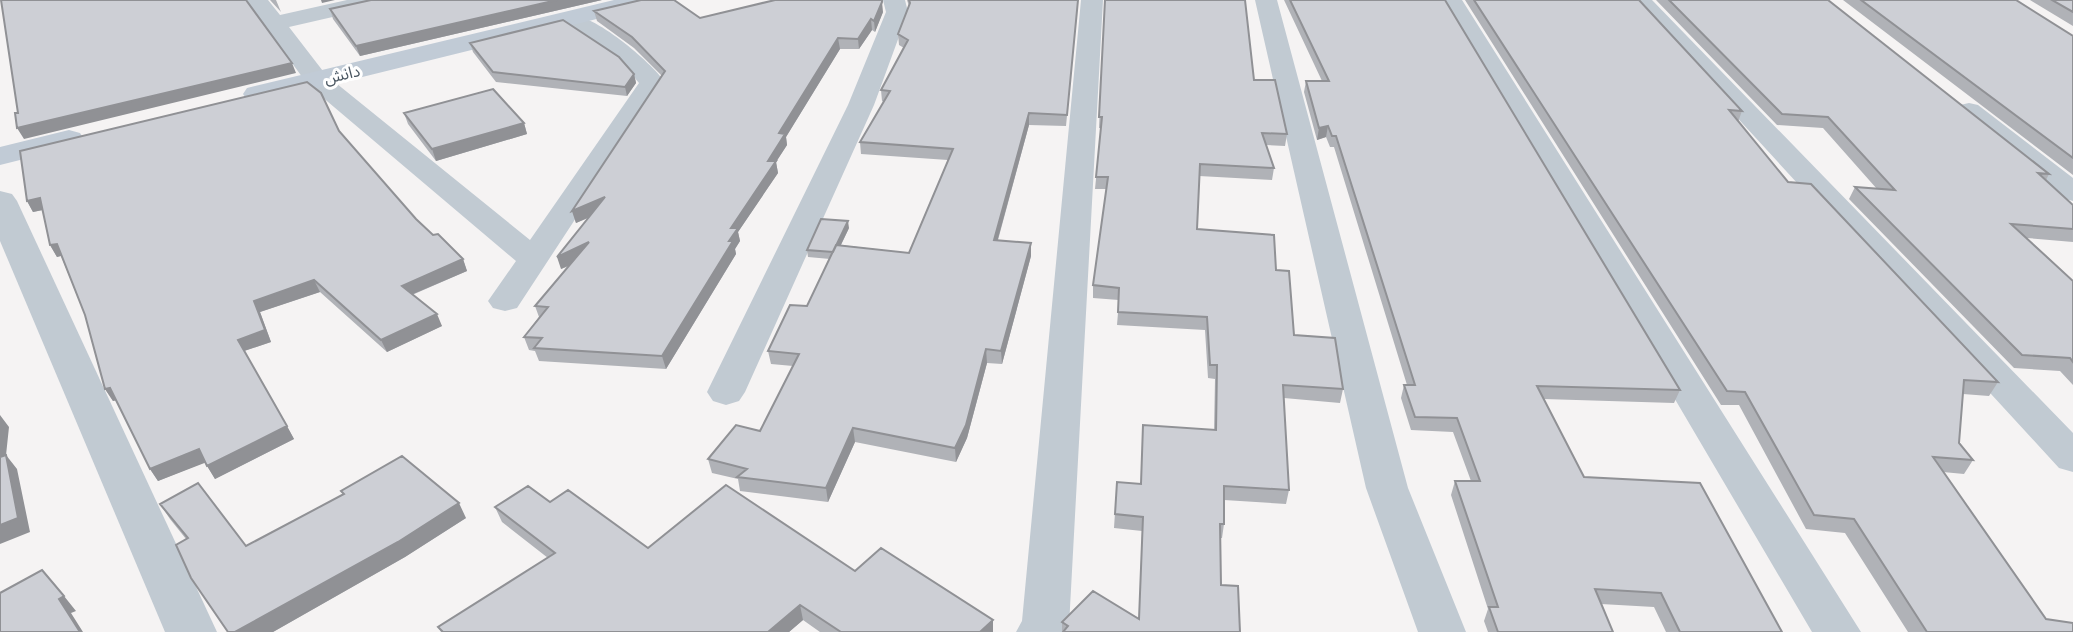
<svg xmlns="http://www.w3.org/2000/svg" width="2073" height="632" font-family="'PT Sans Narrow','Noto Sans Arabic',sans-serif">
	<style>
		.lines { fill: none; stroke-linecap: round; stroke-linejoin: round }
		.minor { fill: #c1cad2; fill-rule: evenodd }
		.tertiary { fill: #c1cad2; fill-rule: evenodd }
		.secondary { fill: #c1cbd6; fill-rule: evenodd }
		.wall { fill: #b0b2b7 }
		.shaded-wall { fill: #909195 }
		.building { fill: #cdcfd5; stroke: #909195; stroke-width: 2 }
		.labels { text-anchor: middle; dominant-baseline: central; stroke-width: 6; stroke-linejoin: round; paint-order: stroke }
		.far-street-label { font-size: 16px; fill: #4a5661; stroke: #fff }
	</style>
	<rect width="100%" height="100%" fill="#f5f3f3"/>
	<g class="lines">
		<path class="minor" d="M246,0H268L280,15L347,0H388L385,5L289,27L326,75L530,240L639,83L623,64L562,24L559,19L562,14C588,8 650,61 665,82L517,308L505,311L493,308L488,301L516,261L308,85Z
			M883,0H905L908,12L874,105L745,392L739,401L726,405L713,401L707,392L848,105L886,12Z
			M1081,0H1103L1069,626L1066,632H1016L1022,621Z
			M1255,0H1277L1408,488L1466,632H1418L1366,488Z
			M1440,0H1462L1861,632H1812Z
			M1629,0H1652L2073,433V472L2059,468Z
			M1969,103L1978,105L2073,178V201L2062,198L1960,117L1956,111L1960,105Z"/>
		<path class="tertiary" d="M0,191L12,194L17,201L217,632H165L0,241Z"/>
		<path class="secondary" d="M614,0H656L653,5L257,103L247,100L243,94L247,88Z
			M69,130L80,133L84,139L80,145L0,165V147Z"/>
	</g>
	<path class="wall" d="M270,0H276L281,12Z
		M371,0H602L360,56L333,19L330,9Z
		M907,0H1078L1066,126L1029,125L998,240L1031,256L1002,364L987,363L967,438L956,462L855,442L828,502L740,491L738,479L712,473L708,459L760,431L793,366L771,364L768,351L807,306L830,259L808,257L807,250L849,228L841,245L909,253L948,160L861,154L860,142L884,102L882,101L881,90L904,48L899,45L898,34L909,6Z
		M1105,0L1254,80L1287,134L1285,146L1266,145L1274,168L1272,180L1199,176L1197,229L1276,270L1294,335L1343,389L1340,403L1284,398L1289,490L1286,504L1224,500V524L1222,538H1220L1221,585L1240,632H1062V622L1139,619L1142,531L1114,528L1117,482L1140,484L1214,430L1215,379L1208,378L1205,330L1117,325L1119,300L1093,298V285L1107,189H1095L1101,128H1099Z
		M1284,0H1445L1680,390L1674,403L1544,399L1584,477L1782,632H1666L1654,607L1601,604L1613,632H1488L1484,621L1488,609L1451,495L1455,481H1471L1453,432L1411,430L1401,398L1404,385H1407L1334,147H1330L1326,137L1317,140L1304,92L1306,81H1322Z
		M1465,0H1639L1742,111L1738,122L1788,182L1998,382L1989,396L1963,394L1959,443L1973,460L1964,474L1943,472L2046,619L2073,632H1908L1845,533L1806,529L1739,405H1721Z
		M1656,0H1828L2049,174L2046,180L2073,205V242L2027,238L2073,281V385L2060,371L2014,368L1849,199L1855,187L1877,189L1823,128L1777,125Z
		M1843,0H2016L2073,36V175Z
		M2030,0H2073V26Z
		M594,11L700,18L883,12L875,32L872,30L859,49H840L786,137L787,145L776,162L778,173L738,232L740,241L735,249L736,254L666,369L539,361L535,351L529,350L524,337L539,317L535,306L569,266L561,269L588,218L576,223L572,211L662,76L634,48L597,21Z
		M470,43L634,74L636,83L627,96L496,82L473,52Z
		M404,113L524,123L527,134L436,161L408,124Z
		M339,131L416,219L433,235L463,259L467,271L412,295L442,326L387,352L320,292L260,312L271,342L244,351L294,439L215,479L205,462L158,481L150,469L116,400L113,401L105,389L85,315L61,256L57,257L50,245L43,210L33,212L27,201Z
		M341,491L466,518L405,557L273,632L186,539L170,519L160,504L246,546L343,495Z
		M550,502L648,548L855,571L993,632H820L803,620L789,632H441L438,627L548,558L502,522L495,507Z"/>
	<path class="shaded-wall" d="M321,0H335L322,3Z
		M557,0H602L360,56L356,46Z
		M882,2L883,12L875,32L874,21Z
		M871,19L872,30L859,49L858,39Z
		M838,38L840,49L786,137L787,145L776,162L778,173L738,232L740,241L735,249L736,254L666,369L662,356L729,241L731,228L768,161L779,133Z
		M292,63L296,73L24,139L17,128Z
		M634,74L636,83L627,96L625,87Z
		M1029,113V125L994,253V240Z
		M524,123L527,134L436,161L432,149Z
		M1328,126L1326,137L1317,140L1319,128Z
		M605,197L608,209L576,223L572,211Z
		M40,198L47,209L33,212L27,201Z
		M848,221L849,228L834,259L833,252Z
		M589,242L592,255L561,269L557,257Z
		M1031,243V256L1002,364L1001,351Z
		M57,244L64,255L57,257L50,245Z
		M463,259L467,271L406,297L402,286Z
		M314,280L320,292L260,312L271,342L244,351L238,340L254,301Z
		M437,314L442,326L387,352L381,340Z
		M986,349L987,363L967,438L956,462L955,448Z
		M110,388L117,400L113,401L105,389Z
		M0,415L9,427L4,474L0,469Z
		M287,426L294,439L215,479L207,466Z
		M853,428L855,442L828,502L826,488Z
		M199,449L207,462L158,481L150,469Z
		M6,455L17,469L30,532L0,544V525Z
		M459,503L466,518L405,557L273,632H235Z
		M64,596L76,611L71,613L83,632H80L59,599Z
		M800,605L803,620L789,632H768Z
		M993,620V632H980Z"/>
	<path class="building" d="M1,0H246L292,63L17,128L15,113H18Z
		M371,0H557L356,46L330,9Z
		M641,0H674L700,18L775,0H882V2L874,21L871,19L858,39L838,38L779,133L785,134L768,161H776L731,228H738L729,241H733L662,356L534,348L542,338L524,337L548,307L535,306L589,242L557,257L605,197L572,211L665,71L632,37L594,11Z
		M909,0H1078L1067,115L1029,113L994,240L1031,243L1001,351L986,349L966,425L955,448L853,428L826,488L737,477L747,469L708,459L736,425L760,431L799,354L768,351L790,305L807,306L836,245L909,253L953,149L860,142L890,91L881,90L908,40L898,34L910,3Z
		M1105,0H1245L1254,80H1275L1287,134L1262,133L1274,168L1200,164L1197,229L1274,235L1276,270L1289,271L1294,335L1335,338L1343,389L1283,385L1289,490L1224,486V524H1220L1221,585L1238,586L1240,632H1063L1068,626L1062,622L1093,591L1139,619L1143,517L1115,514L1117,482L1141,484L1143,425L1216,430L1217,365H1210L1207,317L1118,312L1119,288L1093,285L1108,177H1096L1102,117H1099Z
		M1290,0H1445L1680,390L1537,386L1584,477L1700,483L1782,632H1680L1661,593L1595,589L1613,632H1498L1489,607H1498L1455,481H1480L1457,418L1415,417L1404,385H1415L1336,136H1332L1328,126L1319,128L1306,81H1329Z
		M1474,0H1639L1742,111L1729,110L1788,182L1811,184L1998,382L1964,380L1959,443L1973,460L1933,457L2046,619L2073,623V632H1927L1854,519L1814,515L1745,392L1727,391Z
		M1669,0H1828L2049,174L2038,173L2073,205V229L2011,224L2073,281V362L2070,358L2022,355L1855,187L1895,190L1828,117L1782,114Z
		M1861,0H2016L2073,36V158Z
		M2052,0H2073V12Z
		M563,20L619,57L634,74L625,87L493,72L470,43Z
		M307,82L321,93L339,131L416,219L433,235L438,234L463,259L402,286L437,314L381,340L314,280L254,301L265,330L238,340L287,426L207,466L199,449L150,469L110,388L105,389L85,315L57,244L50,245L40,198L27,201L20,151Z
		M493,89L524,123L432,149L404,113Z
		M821,219L848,221L833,252L807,250Z
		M6,455L18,518L0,525V457Z
		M402,456L459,503L398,542L235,632H228L191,578L176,545L188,538L160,504L198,483L246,546L344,494L341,491Z
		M726,485L855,571L881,548L993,620L980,632H841L800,605L768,632H443L438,627L555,553L495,507L528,486L550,502L568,490L648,548Z
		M42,570L64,596L59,599L80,632H0V593Z"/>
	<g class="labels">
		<g class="far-street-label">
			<text transform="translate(342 74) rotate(-13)">دانش</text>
		</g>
	</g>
</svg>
